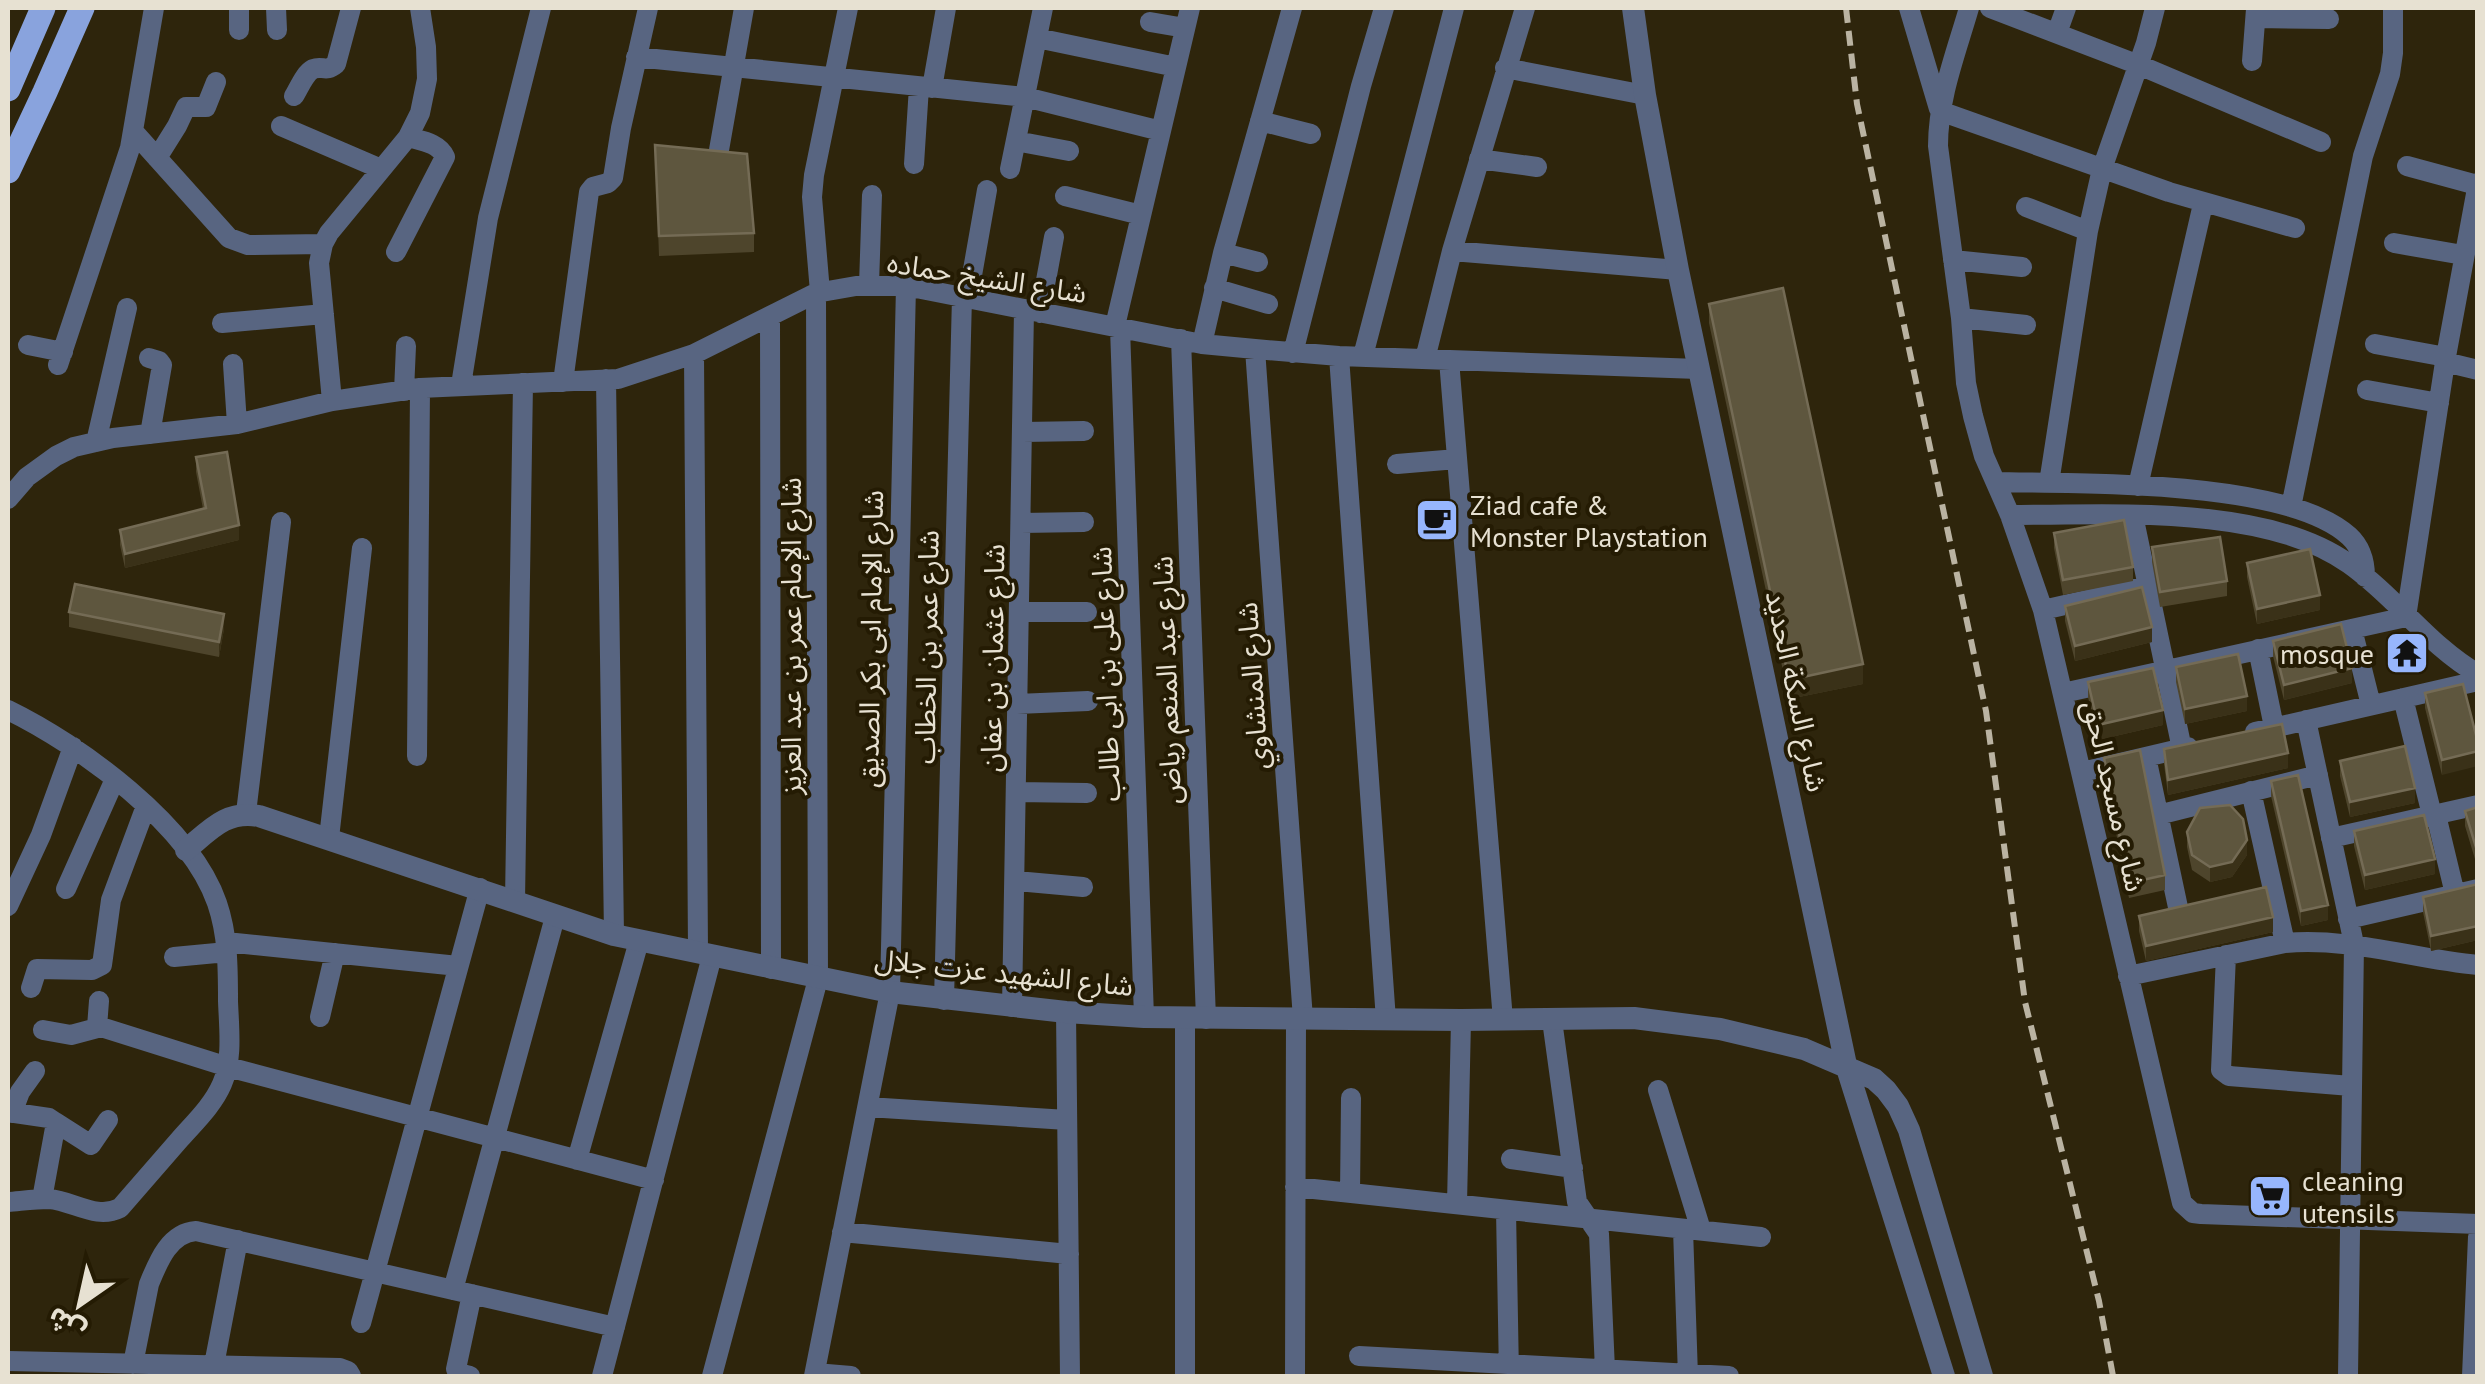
<svg xmlns="http://www.w3.org/2000/svg" width="2485" height="1384" font-family="'PT Sans','Noto Sans Arabic',sans-serif">
	<style>
		.lines { fill: none; stroke-linecap: round; stroke-linejoin: round }
		.minor { stroke: #586581; stroke-width: 20 }
		.tertiary { stroke: #586581; stroke-width: 22 }
		.primary { stroke: #89a3dd; stroke-width: 25 }
		.rail { stroke: #bab3a2; stroke-width: 6; stroke-dasharray: 15 8; stroke-linecap: butt }
		.wall { fill: #4e452c }
		.shaded-wall { fill: #3a3118 }
		.building { fill: #5e563e; stroke: #746b55; stroke-width: 2.5 }
		.labels { text-anchor: middle; dominant-baseline: central; stroke-width: 8; stroke-linejoin: round; paint-order: stroke }
		.street-label { font-size: 28px; fill: #e7e1d2; stroke: #241b03 }
		.poi-label { font-size: 28px; fill: #e7e1d2; stroke: #241b03; text-anchor: start }
	</style>
	<rect width="100%" height="100%" fill="#2e250c"/>
	<g class="lines">
		<path class="minor" d="M239,8V30
			M276,8L277,30
			M1909,8L1939,109
			M1969,8C1956,53 1938,98 1938,146L1961,318L1966,383L1973,416L1984,456L2010,515L2043,610L2182,1203L2193,1213L2201,1214L2478,1224
			M1990,8L2139,65L2321,142
			M2256,18L2329,19
			M1150,22L1185,28
			M2057,33L2066,8
			M1037,38L1176,67
			M636,57L1025,97L1161,131
			M2252,61L2256,9
			M1505,68L1645,95
			M932,88L946,8
			M294,96C299,88 305,73 313,69C323,65 325,73 336,64L351,8
			M1940,111L2169,192L2295,228
			M1260,121L1311,134
			M281,126L381,169
			M133,131L229,238L248,245L323,244
			M1016,141L1069,151
			M719,150L744,8
			M157,158L177,126L186,107H206L216,82
			M1479,159L1537,167
			M914,164L919,87
			M2407,166L2477,185
			M1010,169L1043,8
			M1065,196L1141,215
			M2026,207L2088,231
			M2394,243L2463,255
			M1452,251L1678,270
			M396,252L445,157C439,143 422,141 408,137
			M1223,253L1258,262
			M1953,260L2022,267
			M869,285L872,195
			M1214,288L1268,304
			M820,292L812,197L814,175L848,8
			M968,298L987,190
			M1040,313L1054,237
			M770,316L771,969
			M1961,318L2026,325
			M222,323L324,314
			M1115,326L1190,8
			M1120,328L1144,1017
			M1181,339L1206,1019
			M1202,344L1223,253L1292,8
			M2375,344L2446,357
			M28,345L63,352
			M1255,349L1303,1019
			M1293,353L1361,86L1384,8
			M694,354L698,952
			M1339,356L1386,1020
			M1363,356L1454,8
			M149,358L159,361L162,365L150,434
			M1425,359L1452,251L1525,8
			M1449,360L1503,1020
			M2445,362L2478,370
			M233,364L237,424
			M58,365L130,148L154,8
			M606,379L614,935
			M563,382L589,192L593,187L608,183L613,178L621,128L648,8
			M461,385L488,218L541,8
			M2367,390L2439,403
			M404,391L406,346
			M332,401L319,263L323,244L329,233L408,137L420,113L427,79L426,47L420,8
			M1023,432L1084,431
			M96,442L127,308
			M1397,464L1457,459
			M1996,482C2081,484 2286,479 2349,536C2361,547 2365,561 2365,577
			M2049,483L2088,231L2102,169L2146,43L2155,8
			M2138,486L2203,204
			M8,499L27,477L56,456L74,447L113,438L237,424L332,401L420,388L618,379L694,354L816,293L856,286H906L1202,344L1255,349L1339,356L1698,369
			M2291,507L2363,156L2390,74L2393,53V8
			M2010,515C2110,515 2266,504 2349,564C2396,597 2428,645 2478,674
			M2133,515L2182,749
			M1021,523L1084,522
			M2043,610L2148,586
			M1021,612H1087
			M2352,629L2371,705
			M2258,649L2274,727
			M2063,693L2406,617L2445,362L2478,183
			M2403,698L2432,815
			M1017,704L1088,701
			M8,710C80,745 190,825 217,903C228,935 228,968 228,1001C229,1029 233,1059 222,1084C213,1105 195,1122 180,1139C160,1162 140,1185 120,1208C96,1220 74,1201 49,1199C35,1199 21,1201 8,1202
			M2306,720L2354,944L2348,1376
			M2255,732L2478,681
			M417,756L420,388
			M2146,757L2179,912
			M2082,772L2188,747
			M2251,791L2285,943
			M1017,792L1087,793
			M246,813L281,522
			M2158,815L2318,775
			M2436,815L2455,894
			M329,838L362,548
			M2331,838L2478,805
			M1016,881L1083,887
			M66,889L115,779
			M515,901L523,383
			M8,906L41,835L73,747
			M2348,919L2478,889
			M226,942L458,966
			M2226,955L2221,1070L2229,1076L2351,1086
			M174,957L227,952
			M2128,976L2285,943C2350,937 2413,959 2478,965
			M31,988L37,969L92,970L102,965L111,900L146,806
			M944,1000L962,297
			M1012,1007L1024,310
			M1066,1012L1070,1376
			M320,1017L335,953
			M1552,1020L1577,1202L1599,1234L1605,1370
			M97,1027L99,1001
			M43,1030L71,1035L101,1027L228,1067L654,1180
			M1658,1090L1701,1230
			M868,1107L1067,1120
			M8,1112L49,1118L55,1122V1128L42,1199
			M12,1113L20,1092L35,1071
			M55,1122L91,1145L108,1120
			M1511,1159L1573,1168
			M577,1160L639,941
			M1295,1187L1761,1237
			M1350,1193L1351,1098
			M1457,1204L1461,1020
			M1506,1210L1509,1375
			M1683,1229L1688,1376
			M842,1232L1069,1254
			M453,1290L555,917
			M361,1323L480,888
			M1359,1356L1729,1376
			M8,1361L340,1368L348,1371L351,1376
			M133,1364L149,1284C158,1262 169,1233 196,1231L615,1327
			M214,1365L238,1240
			M815,1373L851,1376
			M470,1376L458,1373L456,1369L472,1294
			M602,1376L712,956
			M712,1376L818,979L816,293
			M814,1376L890,992L906,286
			M1185,1376V1018
			M1295,1376L1296,1020
			M2472,1376L2478,1237"/>
		<path class="tertiary" d="M1633,8L1645,95L1678,270L1846,1065L1944,1376
			M186,850C210,830 226,810 259,816L614,935L890,992L1066,1012L1144,1017L1461,1020L1634,1018L1720,1029L1804,1049L1874,1079L1886,1090L1898,1106L1909,1130L1982,1376"/>
		<path class="primary" d="M8,89L43,8
			M8,171L45,92L82,8"/>
		<path class="rail" d="M1846,8L1857,104L1986,711L2025,1002L2099,1301L2113,1376"/>
	</g>
	<path class="wall" d="M655,145L754,233V252L659,256Z
		M1709,304L1863,684L1789,699L1709,323Z
		M196,457L239,540L125,568L120,545V530L203,509L196,472Z
		M2054,533L2133,567V581L2063,595L2054,548Z
		M2152,547L2227,581V596L2160,607L2152,562Z
		M2247,563L2320,610L2257,624L2247,577Z
		M2065,606L2152,642L2075,661L2065,621Z
		M69,612L224,629L219,657L69,627Z
		M2273,641L2352,683L2284,700L2273,656Z
		M2176,667L2247,711L2185,724L2176,682Z
		M2088,682L2163,725L2098,740L2088,697Z
		M2463,684L2442,775L2425,708V693Z
		M2164,749L2288,768L2168,795L2164,764Z
		M2104,758L2165,875V890L2129,898L2104,772Z
		M2340,761L2415,803L2350,817L2340,776Z
		M2271,781L2328,920L2301,926L2271,796Z
		M2478,807V869L2465,826V811Z
		M2354,831L2435,874L2365,890L2354,846Z
		M2187,832L2247,855L2232,877L2210,882L2192,870L2187,847Z
		M2478,884V940L2431,951L2423,912V897Z
		M2139,916L2273,932L2146,961L2139,931Z"/>
	<path class="shaded-wall" d="M239,525V540L125,568V554Z
		M2320,595V610L2257,624V609Z
		M224,614V629L219,657V642Z
		M2152,627V642L2075,661V646Z
		M1863,664V684L1789,699V680Z
		M2352,668V683L2284,700V685Z
		M2247,696V711L2185,724V709Z
		M2163,710V725L2098,740V725Z
		M2478,751V766L2442,775V760Z
		M2288,753V768L2168,795V780Z
		M2415,788V803L2350,817V802Z
		M2247,840V855L2232,877L2210,882V867Z
		M2435,859V874L2365,890V875Z
		M2328,905V920L2301,926V911Z
		M2273,917V932L2146,961V946Z
		M2478,926V940L2431,951V936Z"/>
	<path class="building" d="M655,145L747,154L754,233L659,236Z
		M1783,288L1863,664L1789,680L1709,304Z
		M227,452L239,525L125,554L120,530L206,508L196,457Z
		M2124,520L2133,567L2063,580L2054,533Z
		M2220,537L2227,581L2160,592L2152,547Z
		M2310,549L2320,595L2257,609L2247,563Z
		M75,584L224,614L219,642L69,612Z
		M2142,587L2152,627L2075,646L2065,606Z
		M2341,624L2352,668L2284,685L2273,641Z
		M2238,654L2247,696L2185,709L2176,667Z
		M2153,668L2163,710L2098,725L2088,682Z
		M2463,684L2478,743V751L2442,760L2425,693Z
		M2282,724L2288,753L2168,780L2164,749Z
		M2405,746L2415,788L2350,802L2340,761Z
		M2140,750L2165,875L2129,883L2104,758Z
		M2298,775L2328,905L2301,911L2271,781Z
		M2230,805L2243,819L2247,840L2232,862L2210,867L2192,855L2187,832L2200,808Z
		M2478,807V854L2465,811Z
		M2424,815L2435,859L2365,875L2354,831Z
		M2478,884V926L2431,936L2423,897Z
		M2266,887L2273,917L2146,946L2139,916Z"/>
	<defs>
		<g id="cafe-square" transform="scale(2.25)"><rect x="-9" y="-9" width="18" height="18" rx="4" fill="#97b6fd" stroke="#241b03"/><path d="M-5.5-4.5H6V0H3Q3 3.5 0 3.5H-2.5Q-5.5 3.5-5.5 0ZM3-3.2v2h1.7v-2ZM-6 4.5H4V6H-6Z" fill="#111"/></g>
		<g id="temple-square" transform="scale(2.25)"><rect x="-9" y="-9" width="18" height="18" rx="4" fill="#97b6fd" stroke="#241b03"/><path d="M0-6L5-2H3V0L6.5 2.5H4V6H1.5V3h-3V6H-4V2.5H-6.5L-3 0V-2H-5Z" fill="#111"/></g>
		<g id="supermarket-square" transform="scale(2.25)"><rect x="-9" y="-9" width="18" height="18" rx="4" fill="#97b6fd" stroke="#241b03"/><path d="M-6-5.5h2.5l.6 2H6L4.5 2H-2.5L-4.4-4H-6ZM-1.5 3.2a1.3 1.3 0 1 0 .1 0ZM3 3.2a1.3 1.3 0 1 0 .1 0Z" fill="#111"/></g>
	</defs>
	<g fill-rule="evenodd">
		<use href="#cafe-square" x="1437" y="520"/>
		<use href="#temple-square" x="2407" y="653"/>
		<use href="#supermarket-square" x="2270" y="1196"/>
	</g>
	<g class="labels">
		<g class="street-label">
			<text transform="translate(987 277) rotate(9)">شارع الشيخ حماده</text>
			<text transform="translate(790 636) rotate(-90)">شارع الإمام عمر بن عبد العزيز</text>
			<text transform="translate(870 639) rotate(-89)">شارع الإمام ابى بكر الصديق</text>
			<text transform="translate(926 647) rotate(-89)">شارع عمر بن الخطاب</text>
			<text transform="translate(992 658) rotate(-89)">شارع عثمان بن عفان</text>
			<text transform="translate(1105 674) rotate(-92)">شارع على بن ابى طالب</text>
			<text transform="translate(1166 680) rotate(-92)">شارع عبد المنعم رياض</text>
			<text transform="translate(1252 686) rotate(-94)">شارع المنشاوي</text>
			<text transform="translate(1797 691) rotate(78)">شارع السكة الحديد</text>
			<text transform="translate(2115 796) rotate(77)">شارع مسجد الحق</text>
			<text transform="translate(1004 972) rotate(6)">شارع الشهيد عزت جلال</text>
		</g>
		<g class="poi-label">
			<text x="1470" y="504">Ziad cafe &amp;<tspan x="1470" dy="32">Monster Playstation</tspan></text>
			<text x="2374" y="653" text-anchor="end">mosque</text>
			<text x="2302" y="1180">cleaning<tspan x="2302" dy="32">utensils</tspan></text>
		</g>
	</g>
	<rect width="2485" height="1384" fill="none" stroke="#e7e1d2" stroke-width="20"/>
	<g transform="translate(80 1304) rotate(214)" stroke="#241b03" stroke-width="8" paint-order="stroke">
	<path d="M0-8L18 38L0 25L-18 38Z" fill="#e7e1d2"/>
	<text y="-15" font-size="28" font-weight="bold" text-anchor="middle" fill="#e7e1d2">ش</text>
	</g>
</svg>
